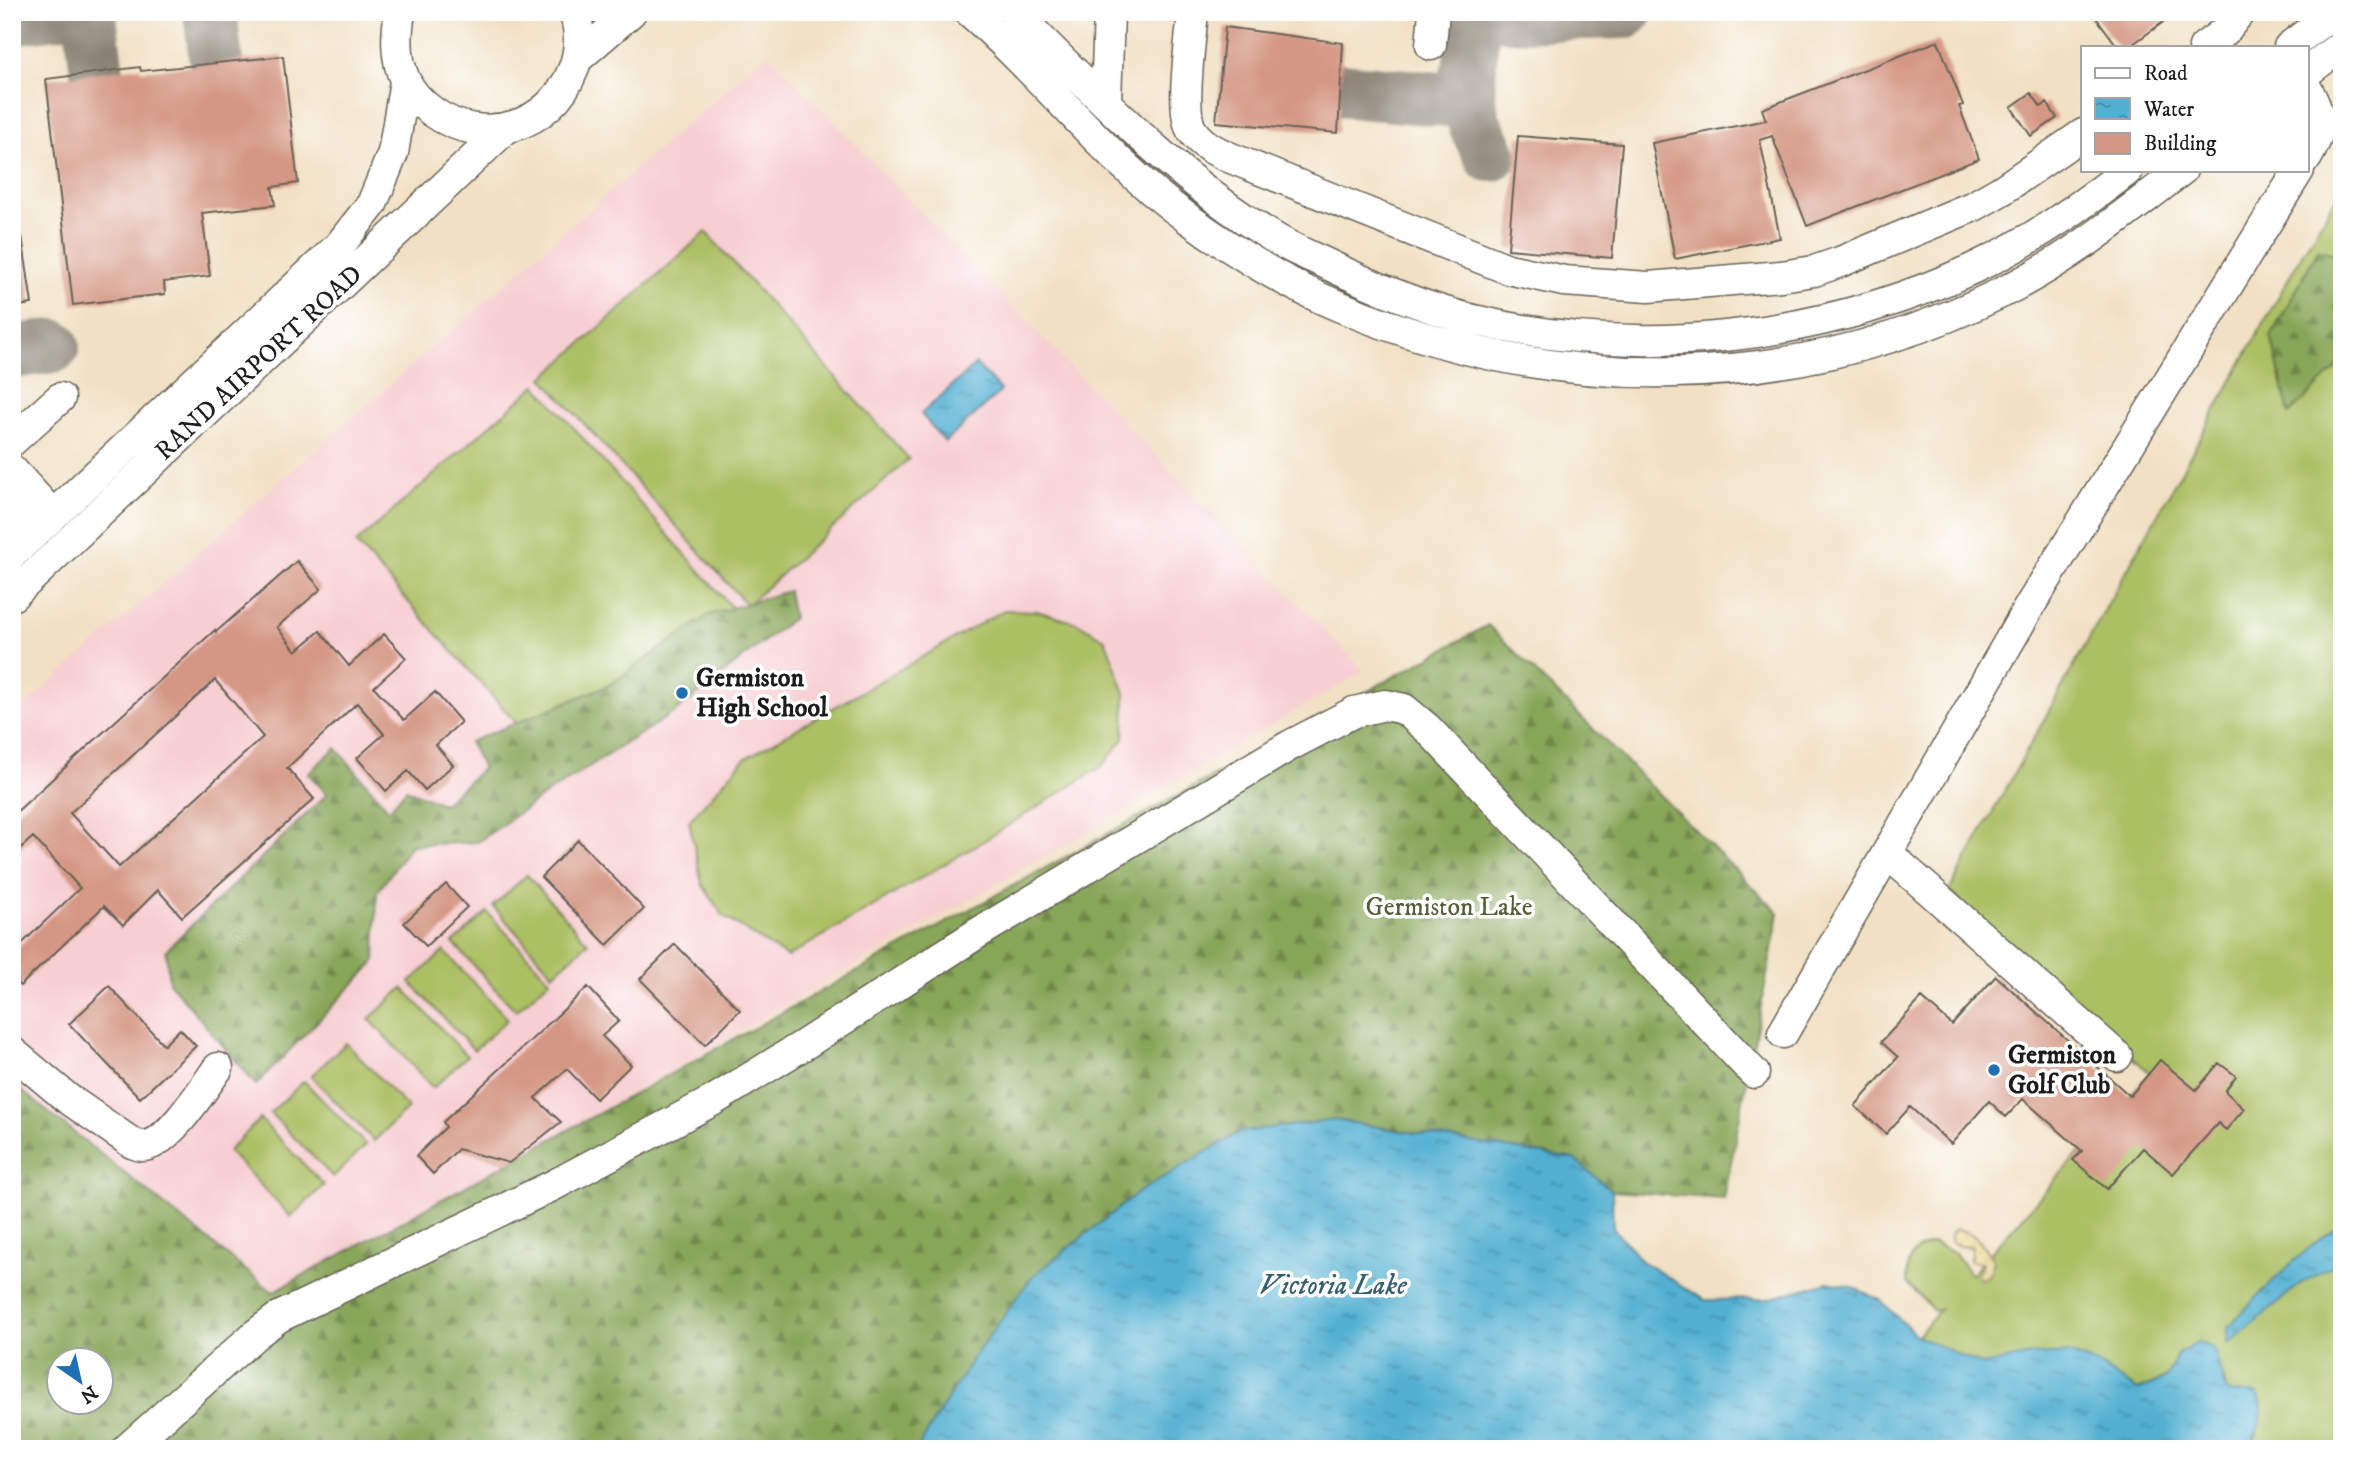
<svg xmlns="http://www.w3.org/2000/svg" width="2354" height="1461" font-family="'IM FELL DW Pica',serif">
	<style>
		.built { fill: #f7cfd2 }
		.grass { fill: #abbf63; stroke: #646e40; stroke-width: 2 }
		.forest { fill: url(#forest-firs); stroke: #52613a; stroke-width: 2; fill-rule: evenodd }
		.sand { fill: url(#sand-dots); stroke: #857b5d; stroke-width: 2 }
		.water { fill: url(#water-ripples); stroke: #386677; stroke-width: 2 }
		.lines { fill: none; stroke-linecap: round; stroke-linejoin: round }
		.taxiway { stroke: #867e70; stroke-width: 54 }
		.building { fill: #d49783; fill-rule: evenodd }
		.minor-casing { stroke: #676156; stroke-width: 33 }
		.minor { stroke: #fff; stroke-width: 30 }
		.poi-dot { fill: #1f6fb2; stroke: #fff; stroke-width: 2.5 }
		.labels { text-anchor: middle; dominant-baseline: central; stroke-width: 7; stroke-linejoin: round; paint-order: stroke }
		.street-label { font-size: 26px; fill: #1c1c1c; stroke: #fff }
		.poi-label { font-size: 26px; font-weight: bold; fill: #1c1c1c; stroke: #fff; text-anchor: start }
		.park-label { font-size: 26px; fill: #555d38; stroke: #fff }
		.water-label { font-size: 28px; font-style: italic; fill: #355f6e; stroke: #fff }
	</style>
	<defs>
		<pattern id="forest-firs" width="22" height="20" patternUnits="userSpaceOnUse" patternTransform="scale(1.75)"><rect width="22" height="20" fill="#88a659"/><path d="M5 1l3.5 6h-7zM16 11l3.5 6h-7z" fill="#6e8649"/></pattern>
		<pattern id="sand-dots" width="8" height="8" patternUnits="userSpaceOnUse" patternTransform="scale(1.75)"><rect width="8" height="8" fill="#eeda9e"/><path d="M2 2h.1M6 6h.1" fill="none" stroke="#ccba88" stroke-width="1.8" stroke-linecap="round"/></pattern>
		<pattern id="water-ripples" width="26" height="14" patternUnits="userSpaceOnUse" patternTransform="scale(1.75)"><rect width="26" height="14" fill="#53b0d2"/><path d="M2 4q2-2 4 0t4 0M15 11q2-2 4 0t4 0" fill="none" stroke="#448eaa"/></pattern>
	</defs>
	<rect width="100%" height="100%" fill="#fff"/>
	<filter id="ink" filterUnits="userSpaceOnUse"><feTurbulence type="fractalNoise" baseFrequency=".0143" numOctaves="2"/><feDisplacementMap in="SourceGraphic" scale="14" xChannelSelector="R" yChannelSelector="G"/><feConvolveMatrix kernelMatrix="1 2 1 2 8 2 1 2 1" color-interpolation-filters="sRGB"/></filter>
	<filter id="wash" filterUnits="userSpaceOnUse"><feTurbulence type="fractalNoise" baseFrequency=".00686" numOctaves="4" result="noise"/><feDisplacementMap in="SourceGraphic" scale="28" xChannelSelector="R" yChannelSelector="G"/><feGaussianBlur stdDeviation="1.57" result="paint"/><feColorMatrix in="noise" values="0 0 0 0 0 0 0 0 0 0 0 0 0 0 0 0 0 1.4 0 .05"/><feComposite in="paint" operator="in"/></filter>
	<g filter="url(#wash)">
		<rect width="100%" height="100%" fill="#f1e0c3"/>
		<path class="built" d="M768,53L1364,671L1057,850L509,1163L273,1292L12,1083V716Z"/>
		<path class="grass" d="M2342,188V1449H2248L2257,1435L2258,1394L2231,1392L2226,1389L2223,1376L2177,1355L2166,1378L2138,1390L2097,1364L2031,1355L1982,1366L1917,1336L1941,1309L1934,1311L1907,1283C1907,1258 1908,1252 1933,1243L1955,1253L1971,1275L2150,1073L1949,891L2302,254Z
			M706,232L909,459L747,605L543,378Z
			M536,385L736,612L557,769L356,543Z
			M1004,610L1037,611L1077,623L1105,639L1125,693L1124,739L1101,767L977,845L787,957L723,916L702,884L689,821L744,759Z
			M527,875L588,943L553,974L493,906Z
			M487,912L550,980L516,1011L453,943Z
			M444,951L508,1019L474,1050L410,982Z
			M403,988L467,1056L433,1088L369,1019Z
			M346,1043L408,1108L374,1141L311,1076Z
			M304,1081L366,1145L333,1177L270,1113Z
			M260,1119L324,1185L291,1217L228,1151Z"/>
		<path class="forest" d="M2318,250L2342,255V359L2337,368L2289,414L2271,336Z
			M788,591L793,618L678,710L540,798L478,842L411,845L377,893L375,962L256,1085L169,982L166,950L327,794L308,773L336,748L389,810L406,789L443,804L483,768L469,742L609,685L709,615Z
			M1488,625L1779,913L1724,1199L1612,1191L1573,1159L1335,1120L1240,1132L926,1436L917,1449H12V1083L273,1292ZM60,1360H102V1402H60Z"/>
		<path class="sand" d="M1956,1229C1976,1232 1984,1246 1994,1262L1988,1276L1980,1279L1977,1276L1983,1263L1970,1261L1972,1247L1958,1246L1951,1241V1234Z"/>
		<path class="water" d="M976,364L1001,391L945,442L921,414Z
			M1335,1120L1574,1159L1612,1191L1613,1228L1643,1262L1705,1300L1768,1299L1828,1282L1853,1287L1880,1300L1917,1336L1982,1365L2031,1355L2069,1353L2097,1364L2138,1390L2166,1378L2177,1355L2198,1342L2214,1349L2226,1389L2231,1392L2258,1394C2268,1412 2258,1433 2248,1449H917L973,1358L1032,1277L1140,1191L1240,1132Z
			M2342,1224V1260L2300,1284L2228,1344V1327C2264,1290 2298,1252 2342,1224Z"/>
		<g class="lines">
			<path class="taxiway" d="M82,12L91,24L97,73
				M210,12L216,62
				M1473,12L1468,97L1475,125L1490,155
				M1501,12L1510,15L1625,12
				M12,18L56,12
				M1340,90L1448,100L1460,91L1468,73
				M12,352L53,346"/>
		</g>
		<g id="blocks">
			<path class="building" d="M2092,12H2177L2129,47H2118Z
				M1225,27L1343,43L1338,133L1216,122Z
				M1938,41L1963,105L1959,106L1979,159L1807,226L1772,136L1760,140L1780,238L1675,259L1652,143L1766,120L1762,109Z
				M283,56L298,183L272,187L275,205L202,213L210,276L164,282L165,294L73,305L46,79L140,67L141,71Z
				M2031,93L2041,107L2047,103L2057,118L2031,136L2011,107Z
				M1518,136L1622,144L1612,258L1508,249Z
				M22,236L32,304L12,307V237Z
				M297,561L321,589L277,627L296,651L320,631L349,666L384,634L406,658L374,687L404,720L435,692L461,722L436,745L453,765L425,790L408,771L386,791L357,758L384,734L357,703L287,768L314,799L182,917L158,890L123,925L104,906L20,986L12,978V953L80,888L33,837L12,856V816L215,630L216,632ZM215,680L263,737L119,867L70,813Z
				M578,840L644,909L607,945L541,877Z
				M446,884L467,907L426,946L404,923Z
				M675,944L740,1010L705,1045L640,979Z
				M1996,976L2130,1096L2160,1060L2196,1090L2219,1063L2236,1076L2225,1091L2244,1109L2226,1130L2218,1123L2173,1174L2143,1148L2107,1189L2073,1160L2082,1151L2023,1099L2006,1117L1989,1101L1951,1144L1910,1107L1886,1134L1855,1106L1898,1057L1881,1042L1922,998L1952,1025Z
				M109,986L164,1045L180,1029L196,1046L140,1098L69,1024Z
				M588,987L619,1021L602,1036L631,1065L596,1099L567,1069L535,1098L561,1122L509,1163L458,1149L433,1174L416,1156L446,1127L443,1122Z"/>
		</g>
	</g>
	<g filter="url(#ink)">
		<use href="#blocks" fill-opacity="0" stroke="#676156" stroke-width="2"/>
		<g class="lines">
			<g class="minor-casing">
				<path id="minor" d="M400,12C396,35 395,58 405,80C411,93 422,104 433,112C483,148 551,127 573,70C580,52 581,31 574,12
					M970,12C1045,77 1105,159 1186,217C1233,251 1287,285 1341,307C1555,398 1796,395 2005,291C2069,259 2125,214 2182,170
					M1014,12C1095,93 1177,180 1276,239C1292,249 1310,256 1327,264C1374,287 1424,308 1474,320C1640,360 1820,339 1974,268C2026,244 2083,205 2128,170
					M1193,12C1191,38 1180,108 1191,129C1200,144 1215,151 1231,158L1508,269L1564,281L1648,287L1781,276L1814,271L1840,262L1974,206L2002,190L2083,134
					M1431,45L1434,12
					M2204,47L2224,32L2240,12
					M2289,47L2334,12
					M578,58L631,12
					M2307,72L2342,45
					M2307,89C2323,118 2323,129 2307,157
					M1106,102L1109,12
					M12,441L60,398
					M12,470L53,515
					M12,505L38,529
					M12,554L339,246L372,204L393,153L405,81
					M12,596L504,130
					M1887,853L2117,1056
					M1783,1033L2029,607L2299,170
					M12,1052L67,1098L132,1143C135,1144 139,1146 142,1146C166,1148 205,1086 218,1068
					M127,1449L256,1334L279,1317L554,1185L714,1100L802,1046L978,933L1289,746L1354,712L1385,705L1404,709L1428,729L1754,1073"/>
			</g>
			<use href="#minor" class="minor"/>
		</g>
	</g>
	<g class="poi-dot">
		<circle cx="682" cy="693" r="7"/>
		<circle cx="1994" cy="1070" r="7"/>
	</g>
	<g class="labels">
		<g class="street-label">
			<text transform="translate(259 363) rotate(-43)">RAND AIRPORT ROAD</text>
		</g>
		<g class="poi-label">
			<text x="696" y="678">Germiston<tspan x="696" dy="30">High School</tspan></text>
			<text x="2008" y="1055">Germiston<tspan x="2008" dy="30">Golf Club</tspan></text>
		</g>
		<g class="park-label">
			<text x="1449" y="907">Germiston Lake</text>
		</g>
		<g class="water-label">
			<text x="1333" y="1285">Victoria Lake</text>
		</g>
	</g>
	<rect width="2354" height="1461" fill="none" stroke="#fff" stroke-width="42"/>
	<rect x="2081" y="46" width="228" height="126" fill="#ffffff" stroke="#a4a4a4" stroke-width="2"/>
	<rect x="2095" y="68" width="35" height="10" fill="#ffffff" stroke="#a4a4a4" stroke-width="2"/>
	<text x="2144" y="80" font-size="21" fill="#1c1c1c">Road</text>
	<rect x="2095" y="98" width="35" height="21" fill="url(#water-ripples)" stroke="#a4a4a4" stroke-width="2"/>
	<text x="2144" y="116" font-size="21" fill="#1c1c1c">Water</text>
	<rect x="2095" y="133" width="35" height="21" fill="#d49783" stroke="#a4a4a4" stroke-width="2"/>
	<text x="2144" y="150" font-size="21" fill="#1c1c1c">Building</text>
	<g transform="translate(80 1381) rotate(146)"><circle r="33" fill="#ffffff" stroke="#a4a4a4" stroke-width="2"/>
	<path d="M0-5L12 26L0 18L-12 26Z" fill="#1f6fb2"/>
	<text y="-10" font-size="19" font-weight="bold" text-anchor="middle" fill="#1c1c1c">N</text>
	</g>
</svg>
